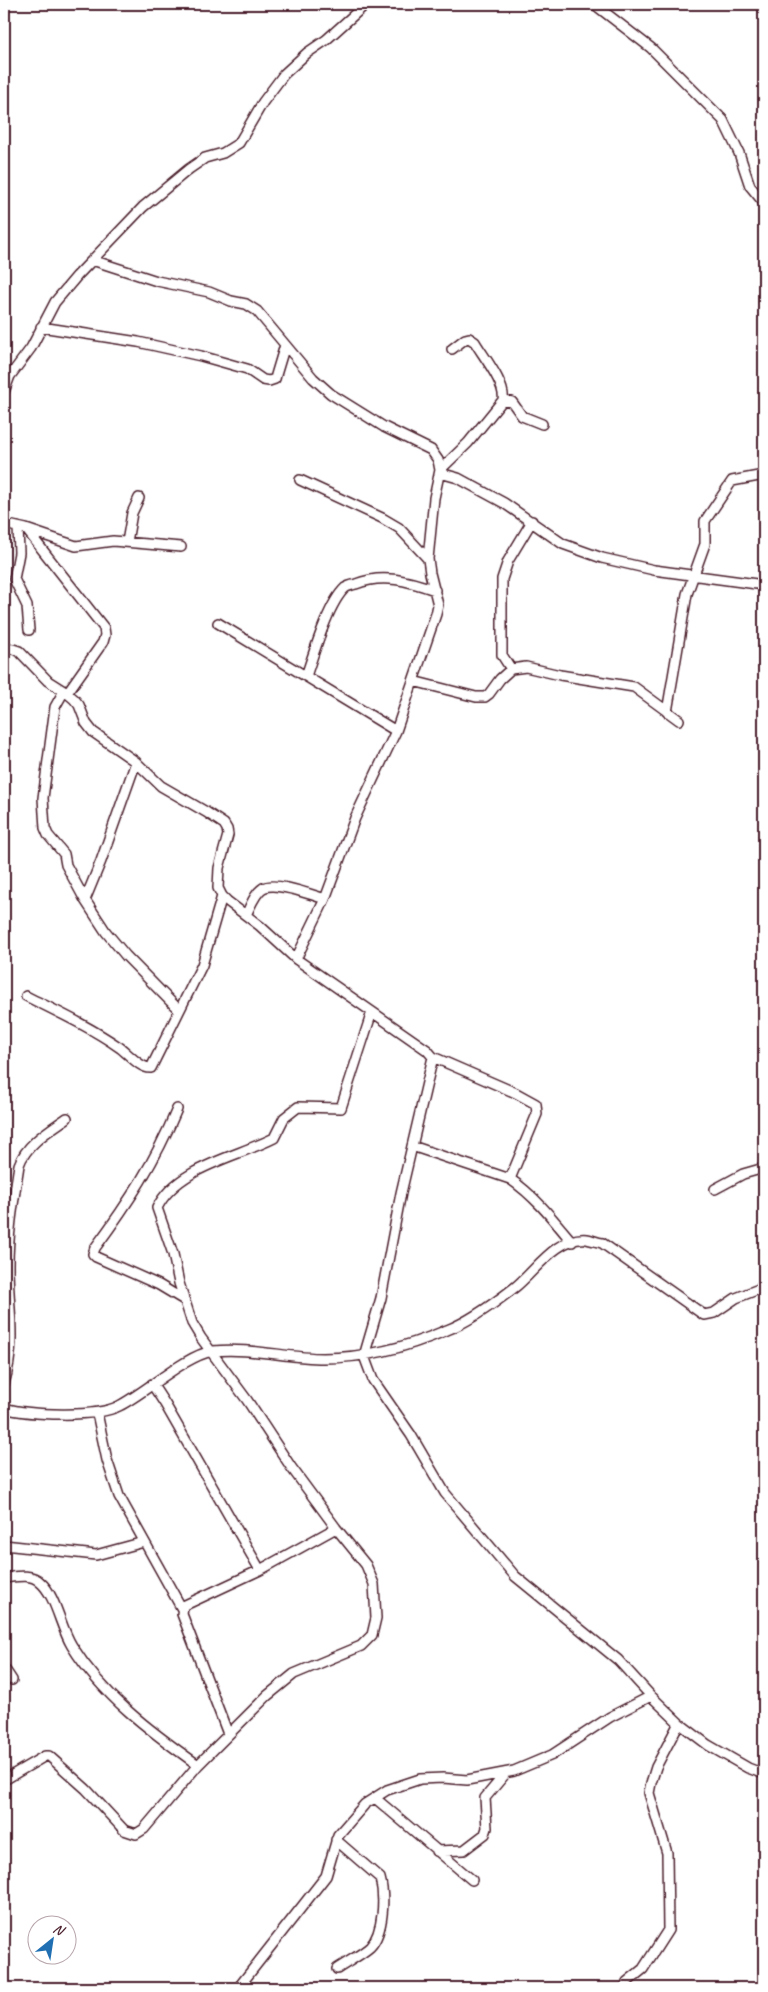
<svg xmlns="http://www.w3.org/2000/svg" width="768" height="1992" font-family="Caveat,sans-serif">
	<style>
		.lines { fill: none; stroke-linecap: round; stroke-linejoin: round }
		.street-casing { stroke: #4a1f2b; stroke-width: 12 }
		.street { stroke: #fff; stroke-width: 9 }
	</style>
	<rect width="100%" height="100%" fill="#fff"/>
	<filter id="ink" filterUnits="userSpaceOnUse"><feTurbulence type="fractalNoise" baseFrequency=".02" numOctaves="2"/><feDisplacementMap in="SourceGraphic" scale="10" xChannelSelector="R" yChannelSelector="G"/><feConvolveMatrix kernelMatrix="1 2 1 2 8 2 1 2 1" color-interpolation-filters="sRGB"/></filter>
	<g filter="url(#ink)">
		<g class="lines">
			<g class="street-casing">
				<path id="street" d="M594,4L651,48L723,120L739,153L750,186L764,203
					M92,260L157,281L209,292L231,301L246,304L257,311L313,378L331,394L384,427L431,450L438,460L440,470L434,498L428,559L430,573L438,605L436,614L396,731L355,818L325,899L296,959
					M41,327L138,342L201,356L247,369L263,380L269,381L275,379L276,375L285,345
					M4,392L10,376L31,348L55,302L77,276L143,207L189,169L205,158L223,153L239,143L263,102L284,74L307,53L326,40L366,4
					M503,400L512,402L522,416L542,424
					M440,470L468,443L503,400C506,384 483,356 475,342L469,338L465,339L452,349
					M440,473L458,478L504,503L563,544L602,558L654,570L764,585
					M300,480L382,518L399,528L428,559
					M4,524L26,529L76,546L113,541L181,547
					M18,527L19,553L14,579L27,606L29,630
					M26,529L104,628L105,635L103,642L67,693
					M127,542L132,513L139,498
					M218,623L396,731
					M4,648L13,649L19,651L48,681L67,693L74,699L79,705L86,723L93,732L136,762L161,786L206,812L224,824L227,829L228,835L219,868L218,888L222,896L227,901L260,926L296,959L427,1050L433,1057L401,1193L381,1298L364,1356L373,1380L411,1435L445,1493L515,1576L618,1660L651,1696L679,1723L708,1745L748,1768L764,1774
					M511,669L502,655V579L508,561L532,521
					M306,676C314,653 328,604 345,588C348,586 352,585 356,584C383,573 409,581 435,590
					M413,681L476,697H485L489,694L500,679L511,669L526,667L560,675L634,687L679,720
					M64,691L55,707L43,798L45,828L48,835L64,854L66,865L85,900L106,932L126,956L179,1010
					M667,712L687,594L705,544V521L732,481L764,475
					M85,900L101,861L136,762
					M246,915C250,907 255,893 263,888C275,881 312,895 325,899
					M26,996C58,1012 90,1027 119,1047C128,1053 140,1069 151,1068L202,965L222,896
					M433,1057L516,1093L536,1104L537,1114L510,1179
					M177,1109C155,1162 129,1202 95,1248L93,1254L96,1257L159,1285L184,1300
					M412,1146L510,1179C535,1196 553,1219 572,1242
					M715,1189L743,1174L764,1168
					M4,1384C17,1341 8,1308 8,1265C8,1232 14,1198 19,1165C26,1144 50,1130 67,1118
					M152,1384L165,1404L260,1570
					M4,1408C29,1415 96,1418 119,1406C145,1393 186,1355 213,1351C249,1347 287,1358 323,1358C365,1358 408,1347 447,1330C468,1322 496,1302 514,1288C535,1272 556,1236 587,1239C592,1240 597,1242 602,1243L704,1315L714,1313L736,1298L764,1287
					M97,1413L107,1460L119,1496L182,1609
					M4,1545L96,1555L144,1542
					M4,1578C15,1577 31,1573 40,1582C56,1595 60,1627 72,1646C103,1696 150,1731 198,1765
					M4,1668L12,1680
					M228,1734L182,1614L183,1606L260,1570L336,1528
					M4,1780L45,1756H49L86,1789L124,1830L136,1834L144,1829L198,1765L267,1696L294,1674L361,1646L372,1635L376,1618L374,1584L366,1565L336,1528L291,1467L247,1400L201,1338L192,1323L179,1283L173,1254L157,1208C177,1167 237,1157 274,1138L284,1118L298,1107L341,1108L372,1012
					M375,1798L472,1880
					M336,1840L380,1878C385,1897 384,1932 370,1947C361,1955 347,1962 337,1969
					M436,1851L464,1850L485,1834L487,1828L485,1798L506,1773
					M238,1988L326,1876L338,1835L365,1804L387,1790L420,1779L443,1778L467,1780L514,1771L552,1755L610,1717L651,1696
					M625,1988L627,1982L643,1969L668,1930L667,1853L649,1793L651,1783L656,1767L679,1723"/>
			</g>
			<use href="#street" class="street"/>
		</g>
	</g>
	<rect width="768" height="1992" fill="none" stroke="#fff" stroke-width="20"/>
	<rect x="10" y="10" width="748" height="1972" fill="none" stroke="#4a1f2b" stroke-width="2" filter="url(#ink)"/>
	<g transform="translate(52 1940) rotate(30)"><circle r="24" fill="#ffffff" stroke="#b7a5aa"/>
	<path d="M0-4L9 19L0 12L-9 19Z" fill="#1f6fb2"/>
	<text y="-8" font-size="14" font-weight="bold" text-anchor="middle" fill="#4a1f2b">N</text>
	</g>
</svg>
